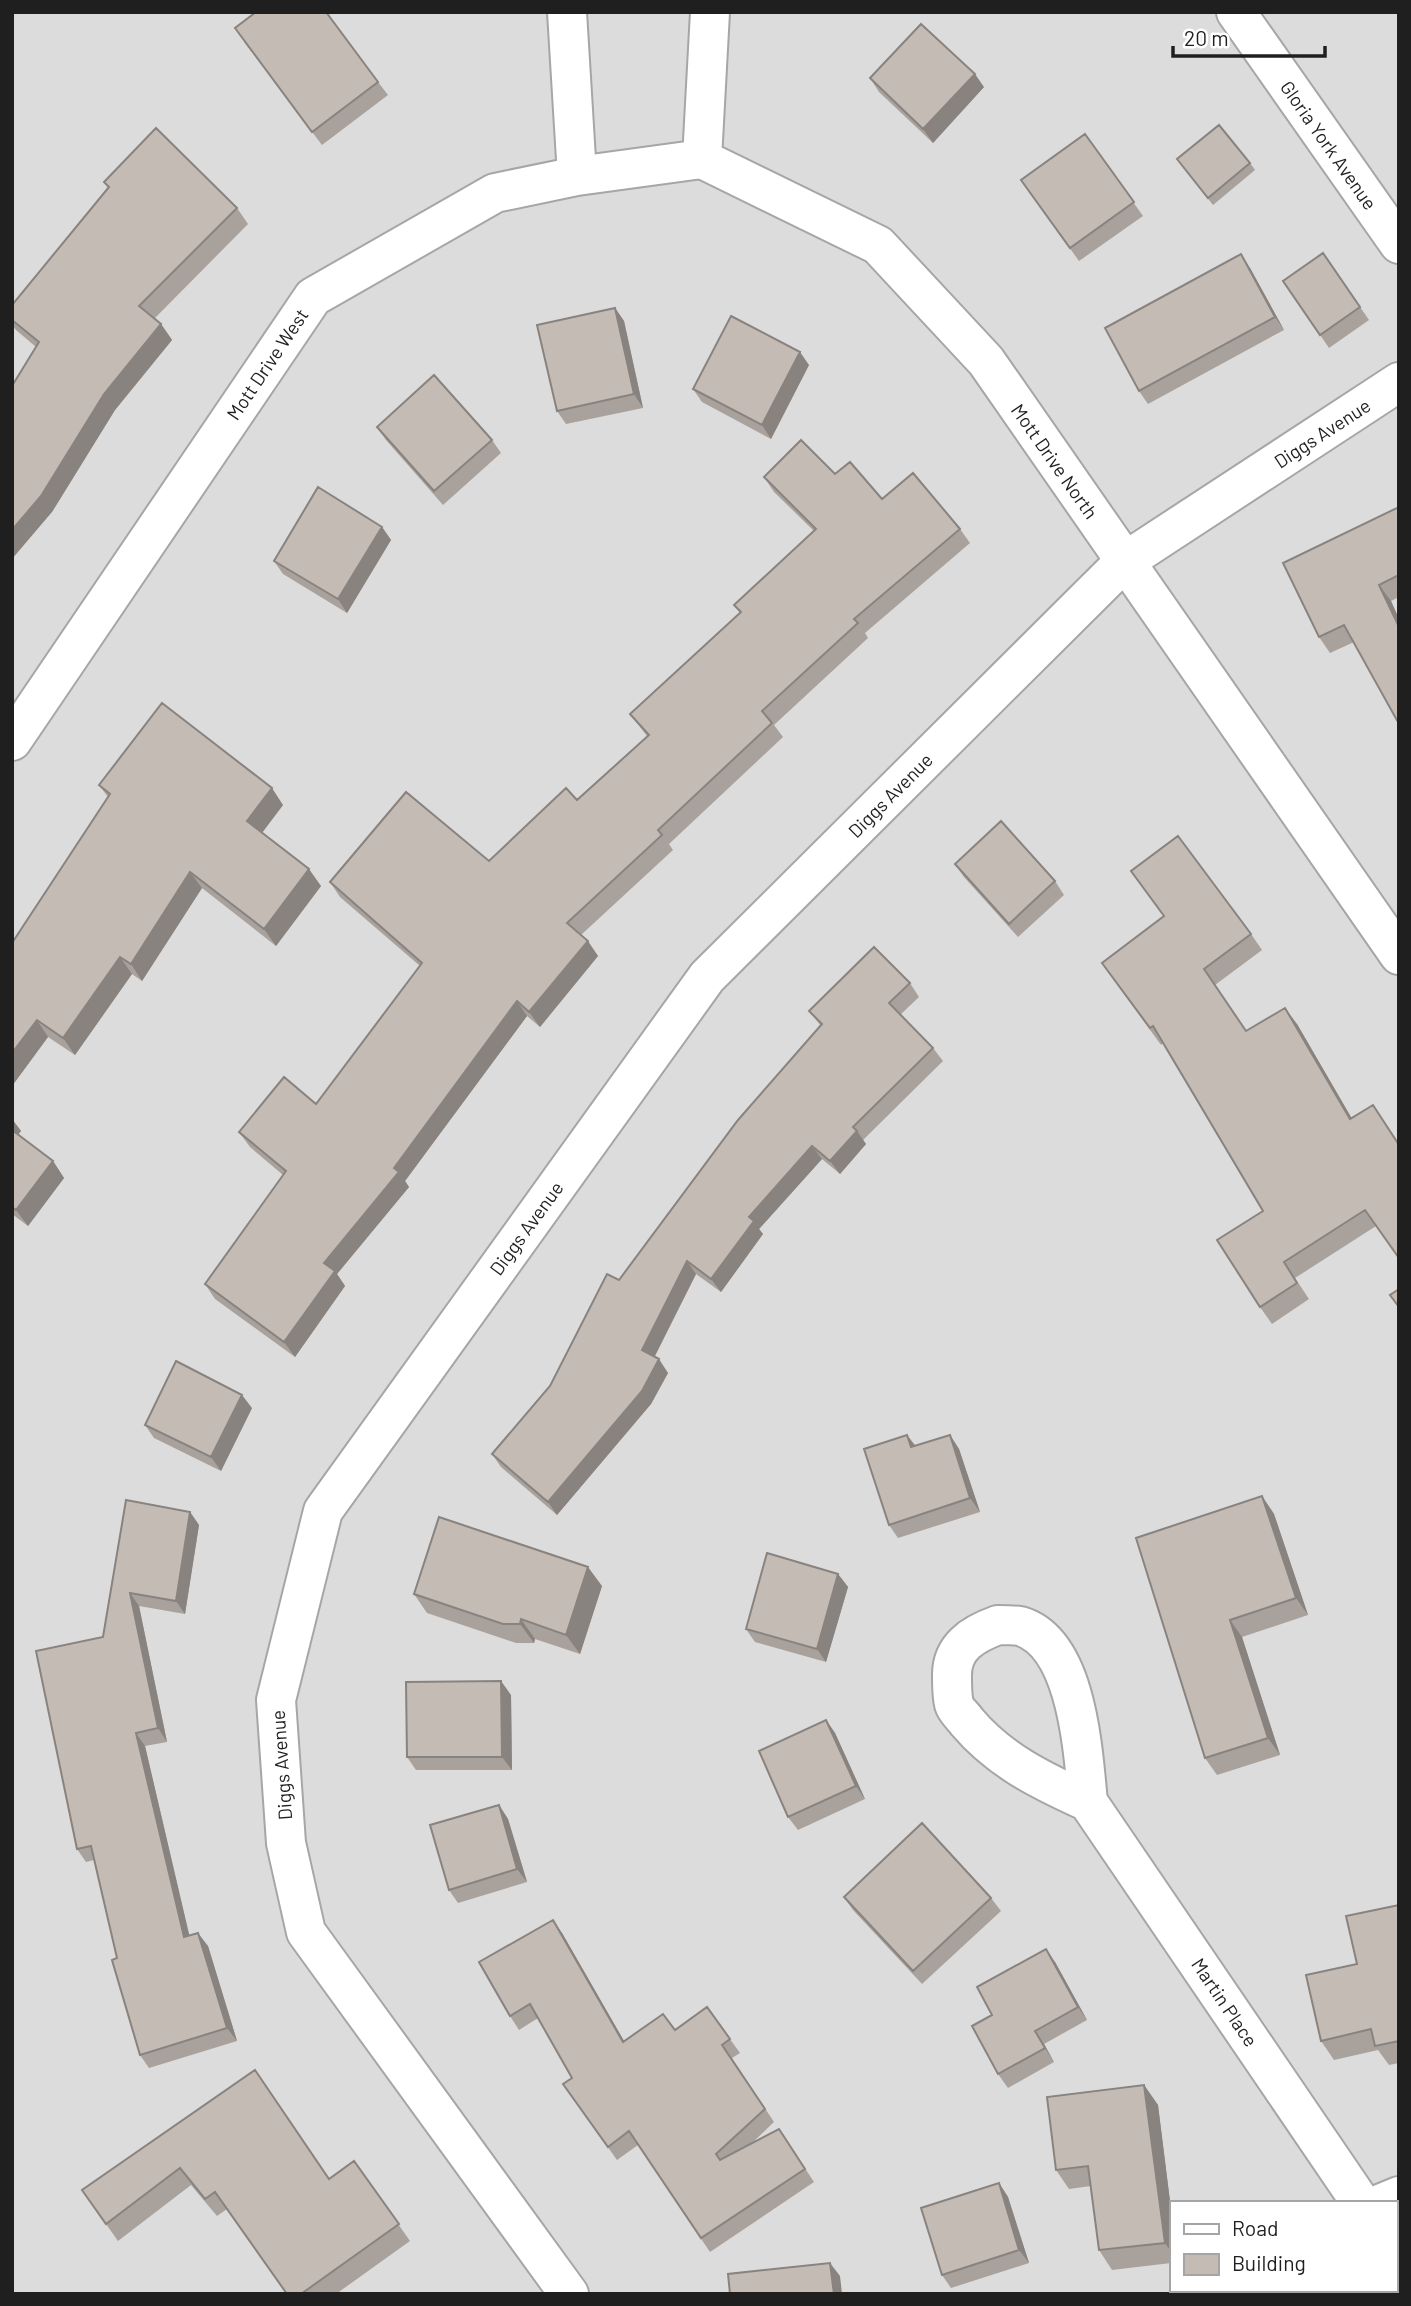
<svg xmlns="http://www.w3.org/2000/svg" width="1411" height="2306" font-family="Barlow,sans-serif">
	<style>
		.residential { fill: #dddcdc; fill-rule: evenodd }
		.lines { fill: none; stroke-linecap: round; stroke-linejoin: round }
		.minor-casing { stroke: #a6a6a6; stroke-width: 42 }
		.minor { stroke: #fff; stroke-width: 38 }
		.wall { fill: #a9a19c }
		.shaded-wall { fill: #89837f }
		.building { fill: #c4bbb5; stroke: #89837f; stroke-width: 2 }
		.labels { text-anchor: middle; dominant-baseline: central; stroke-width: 5; stroke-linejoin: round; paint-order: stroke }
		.street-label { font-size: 19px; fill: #1f1f1f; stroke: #fff }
	</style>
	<rect width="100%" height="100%" fill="#efebe5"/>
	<path class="residential" d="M12,12H1399V2294H12ZM1171,2203H1395V2290H1171Z"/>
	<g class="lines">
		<g class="minor-casing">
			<path id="minor" d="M567,12L577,176
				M1236,12L1399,244
				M702,159L710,12
				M12,741L313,297L495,193L577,176L702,159L878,245L986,361L1399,955
				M998,1625C1005,1625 1013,1625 1020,1626C1078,1643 1083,1753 1088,1802C1042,1781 1000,1761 967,1722C963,1716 956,1711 954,1704C952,1696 952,1686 952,1677C951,1647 973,1634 998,1625Z
				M1088,1802L1361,2203
				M1382,2203L1399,2196
				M569,2294L306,1932L286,1843L276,1700L323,1511L707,977L1124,562L1399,382
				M1212,2294L1218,2290"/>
		</g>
		<use href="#minor" class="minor"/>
	</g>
	<path class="wall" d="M244,42L378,82L388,95L322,145Z
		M870,78L984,87L933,143L879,92Z
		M1085,134L1143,216L1079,261L1021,180Z
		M1177,159L1250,163L1255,170L1213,205Z
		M104,182L237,208L248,224L154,319L161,324L172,340L115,410L52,512L36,347L16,330L12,325V305L108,188Z
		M1323,253L1369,320L1329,348L1283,281Z
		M1250,268L1284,330L1148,404L1139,391Z
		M615,308L624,321L643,408L566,424L557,411Z
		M809,365L771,439L702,402L693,389Z
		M377,427L492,440L501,453L443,505L386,440Z
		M835,474L882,499L960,529L970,543L865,633L868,638L774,725L783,737L669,844L673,850L581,935L598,956L540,1027L527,1016L405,1181L409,1187L337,1274L345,1286L295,1357L215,1299L205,1284L283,1175L250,1147L239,1132L316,1104L420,966L340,897L330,882L489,861L577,800L647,736L630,714L740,613L734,605L814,531L774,492L764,477Z
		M1399,507V597L1391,601L1399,619V724L1354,642L1330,653L1319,637Z
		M382,527L391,540L347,613L283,574L274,561Z
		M99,785L283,805L262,833L321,886L276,946L202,888L142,981L132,974L75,1055L48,1037L12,1086L13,943L108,797Z
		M955,864L1055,881L1064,895L1018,937L964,877Z
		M1251,934L1262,950L1215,985L1246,1031L1297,1024L1352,1119L1373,1105L1399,1143V1258L1376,1226L1295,1278L1309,1299L1272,1324L1260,1307L1263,1211L1163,1043L1161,1045L1113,979Z
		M910,983L919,997L900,1015L933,1048L943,1061L863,1140L866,1144L840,1174L822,1159L759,1229L763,1234L721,1292L696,1274L654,1357L668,1373L651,1404L557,1515L501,1467L492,1454L550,1386L619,1280L821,1026L809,1011Z
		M12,1119L21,1131L18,1134L53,1161L64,1178L28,1226L12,1214Z
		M252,1408L221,1471L154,1438L145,1425Z
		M907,1435L915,1446L950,1435L959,1449L980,1512L898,1538L889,1525Z
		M1262,1496L1274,1514L1308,1615L1242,1637L1280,1755L1217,1775L1205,1758L1136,1538Z
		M126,1500L190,1512L199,1525L185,1614L139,1606L167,1742L145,1746L189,1935L208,1946L237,2041L149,2068L140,2055L94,1860L86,1862L77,1849L103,1637Z
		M838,1574L848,1587L826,1662L755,1642L746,1629Z
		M602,1586L580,1654L535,1639L534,1643H516L427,1613L414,1594Z
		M511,1695L512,1770H416L407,1757Z
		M826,1720L835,1733L865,1799L798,1830L788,1817Z
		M499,1805L508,1819L527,1882L458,1903L449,1890Z
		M844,1897L991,1898L1001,1911L922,1984L853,1910Z
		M1399,1905V2063L1389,2065L1378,2050L1334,2060L1321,2041L1357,1964Z
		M562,1933L624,2041L675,2030L707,2007L740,2053L732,2058L774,2122L752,2143L779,2129L814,2182L710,2252L638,2145L617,2160L563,2084L572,2078L538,2018L519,2030L510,2016Z
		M1055,1962L1087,2020L1044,2044L1054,2062L1008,2088L998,2074L992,2015Z
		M255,2070L329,2179L354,2161L410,2241L336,2294H287L227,2209L217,2216L191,2185L118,2241L82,2190Z
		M1144,2085L1158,2105L1171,2209V2263L1112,2270L1099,2250L1091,2186L1069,2189L1056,2170Z
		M999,2183L1008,2197L1029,2263L951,2288L942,2275Z"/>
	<path class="shaded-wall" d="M975,74L984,87L933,143L923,129Z
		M1241,254L1250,268L1284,330L1275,317Z
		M615,308L624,321L643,408L634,394Z
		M161,324L172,340L115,410L52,512L12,559V530L104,394Z
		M800,352L809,365L771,439L762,425Z
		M382,527L391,540L347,613L338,599Z
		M1379,585L1391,601L1399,619V627Z
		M272,788L283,805L258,838L247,821Z
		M309,869L321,886L276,946L264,929Z
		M190,872L202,888L142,981L131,964Z
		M588,941L598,956L540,1027L529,1012Z
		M120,957L132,974L75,1055L63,1038Z
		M517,1001L527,1016L405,1181L409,1187L337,1274L345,1286L295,1357L284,1342L324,1263Z
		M1285,1008L1297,1024L1362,1136L1350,1119Z
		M37,1020L48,1037L12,1086V1053Z
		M12,1119L21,1131L14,1140L12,1137Z
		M857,1131L866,1144L840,1174L830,1161Z
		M812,1146L822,1159L759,1229L763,1234L721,1292L711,1279L749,1217Z
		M53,1161L64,1178L28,1226L16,1210Z
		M687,1261L696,1274L651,1364L642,1350Z
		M659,1359L668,1373L651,1404L557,1515L548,1502Z
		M242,1395L252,1408L221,1471L211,1457Z
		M907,1435L917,1448L911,1447Z
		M950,1435L959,1449L980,1512L970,1498Z
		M1262,1496L1274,1514L1308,1615L1296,1598Z
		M190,1512L199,1525L185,1614L176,1601Z
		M588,1567L602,1586L580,1654L566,1635Z
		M838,1574L848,1587L826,1662L817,1649Z
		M130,1593L139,1606L167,1742L158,1728Z
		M521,1619L535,1639L534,1643L520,1624Z
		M1230,1620L1242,1637L1280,1755L1268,1738Z
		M501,1681L511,1695L512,1770L502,1757Z
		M826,1720L835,1733L865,1799L856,1786Z
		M136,1733L145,1746L193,1951L184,1937Z
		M499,1805L508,1819L527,1882L517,1869Z
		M553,1920L562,1933L632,2055L623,2042Z
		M198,1933L208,1946L237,2041L227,2028Z
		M1046,1949L1055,1962L1087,2020L1078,2007Z
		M1035,2031L1044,2044L1054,2062L1045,2048Z
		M1144,2085L1158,2105L1171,2209V2252L1165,2243Z
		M999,2183L1008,2197L1029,2263L1019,2250Z
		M830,2263L840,2276L842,2294H834Z"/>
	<path class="building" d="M256,12H326L378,82L312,132L235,28Z
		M921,24L975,74L923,129L870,78Z
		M1219,125L1250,163L1208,198L1177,159Z
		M156,128L237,208L139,306L161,324L104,394L41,496L12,530V386L39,342L12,320V305L109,187L104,182Z
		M1085,134L1134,202L1070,248L1021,180Z
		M1323,253L1360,307L1320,335L1283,281Z
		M1241,254L1275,317L1139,391L1105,328Z
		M615,308L634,394L557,411L537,325Z
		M731,316L800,352L762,425L693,389Z
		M434,375L492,440L434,491L377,427Z
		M801,440L835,474L850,462L882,499L913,473L960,529L854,619L858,623L762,711L772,723L658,830L662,835L567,923L588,941L529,1012L517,1001L394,1168L399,1172L324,1263L335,1271L284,1342L205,1284L286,1171L239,1132L284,1077L316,1104L422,963L330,882L406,792L489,861L566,788L577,800L649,735L630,714L741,612L734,605L816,529L764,477Z
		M318,487L382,527L338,599L274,561Z
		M1399,507V575L1379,585L1399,627V724L1344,625L1319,637L1283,563Z
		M162,703L272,788L247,821L309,869L264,929L190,872L131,964L120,957L63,1038L37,1020L12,1053V943L110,794L99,785Z
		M1001,821L1055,881L1009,924L955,864Z
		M1178,836L1251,934L1204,969L1246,1031L1285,1008L1350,1119L1373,1105L1399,1145V1258L1365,1210L1284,1262L1297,1283L1260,1307L1217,1240L1263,1211L1153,1026L1150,1028L1102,963L1164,916L1131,871Z
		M874,947L910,983L889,1003L933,1048L853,1127L857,1131L830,1161L812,1146L749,1217L754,1221L711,1279L687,1261L642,1350L659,1359L642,1391L548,1502L492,1454L550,1386L607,1274L619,1280L738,1120L822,1024L809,1011Z
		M12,1130L53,1161L16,1210L12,1207Z
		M1399,1289V1307L1390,1295Z
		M176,1361L242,1395L211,1457L145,1425Z
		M907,1435L911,1447L950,1435L970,1498L889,1525L864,1449Z
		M1262,1496L1296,1598L1230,1620L1268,1738L1205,1758L1136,1538Z
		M126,1500L190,1512L176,1601L130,1593L158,1728L136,1733L184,1937L198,1933L227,2028L140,2055L112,1960L117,1958L91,1846L77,1849L36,1651L103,1637Z
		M439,1517L588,1567L566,1635L521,1619L520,1624H503L414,1594Z
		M767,1553L838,1574L817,1649L746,1629Z
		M501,1681L502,1757H407L406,1682Z
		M826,1720L856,1786L788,1817L759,1751Z
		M499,1805L517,1869L449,1890L430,1825Z
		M922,1823L991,1898L913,1971L844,1897Z
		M1399,1905V2041L1375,2046L1371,2029L1321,2041L1306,1975L1357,1964L1346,1916Z
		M553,1920L623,2042L663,2014L675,2030L707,2007L730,2039L722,2045L765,2109L716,2154L720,2160L779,2129L805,2169L701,2238L629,2131L608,2147L563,2084L572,2078L530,2004L510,2016L479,1962Z
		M1046,1949L1078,2007L1035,2031L1045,2048L998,2074L972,2026L992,2015L977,1987Z
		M255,2070L329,2179L354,2161L399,2224L301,2294H287L215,2192L205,2199L180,2168L106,2224L82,2190Z
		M1144,2085L1165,2243L1099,2250L1088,2166L1056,2170L1047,2097Z
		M999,2183L1019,2250L942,2275L921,2208Z
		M830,2263L834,2294H730L728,2274Z"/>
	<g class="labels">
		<g class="street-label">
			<text transform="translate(1329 145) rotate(55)">Gloria York Avenue</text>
			<text transform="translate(267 364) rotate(-56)">Mott Drive West</text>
			<text transform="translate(1322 433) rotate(-33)">Diggs Avenue</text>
			<text transform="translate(1055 461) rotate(55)">Mott Drive North</text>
			<text transform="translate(890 795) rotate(-45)">Diggs Avenue</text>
			<text transform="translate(526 1228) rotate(-54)">Diggs Avenue</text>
			<text transform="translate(281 1765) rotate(-94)">Diggs Avenue</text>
			<text transform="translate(1225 2002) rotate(56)">Martin Place</text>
		</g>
	</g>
	<rect width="1411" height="2306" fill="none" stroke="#1f1f1f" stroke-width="28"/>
	<rect x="1170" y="2201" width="228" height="91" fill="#ffffff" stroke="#a5a5a5" stroke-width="2"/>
	<rect x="1184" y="2224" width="35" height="10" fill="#ffffff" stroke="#a5a5a5" stroke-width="2"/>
	<text x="1232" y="2236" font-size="21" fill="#1f1f1f">Road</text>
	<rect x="1184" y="2254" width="35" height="21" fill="#c4bbb5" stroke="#a5a5a5" stroke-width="2"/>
	<text x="1232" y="2271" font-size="21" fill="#1f1f1f">Building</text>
	<path d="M1173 46v10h152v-10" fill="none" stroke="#1f1f1f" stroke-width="3.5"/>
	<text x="1184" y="46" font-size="21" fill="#1f1f1f" stroke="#ffffff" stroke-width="5" paint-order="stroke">20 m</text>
</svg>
